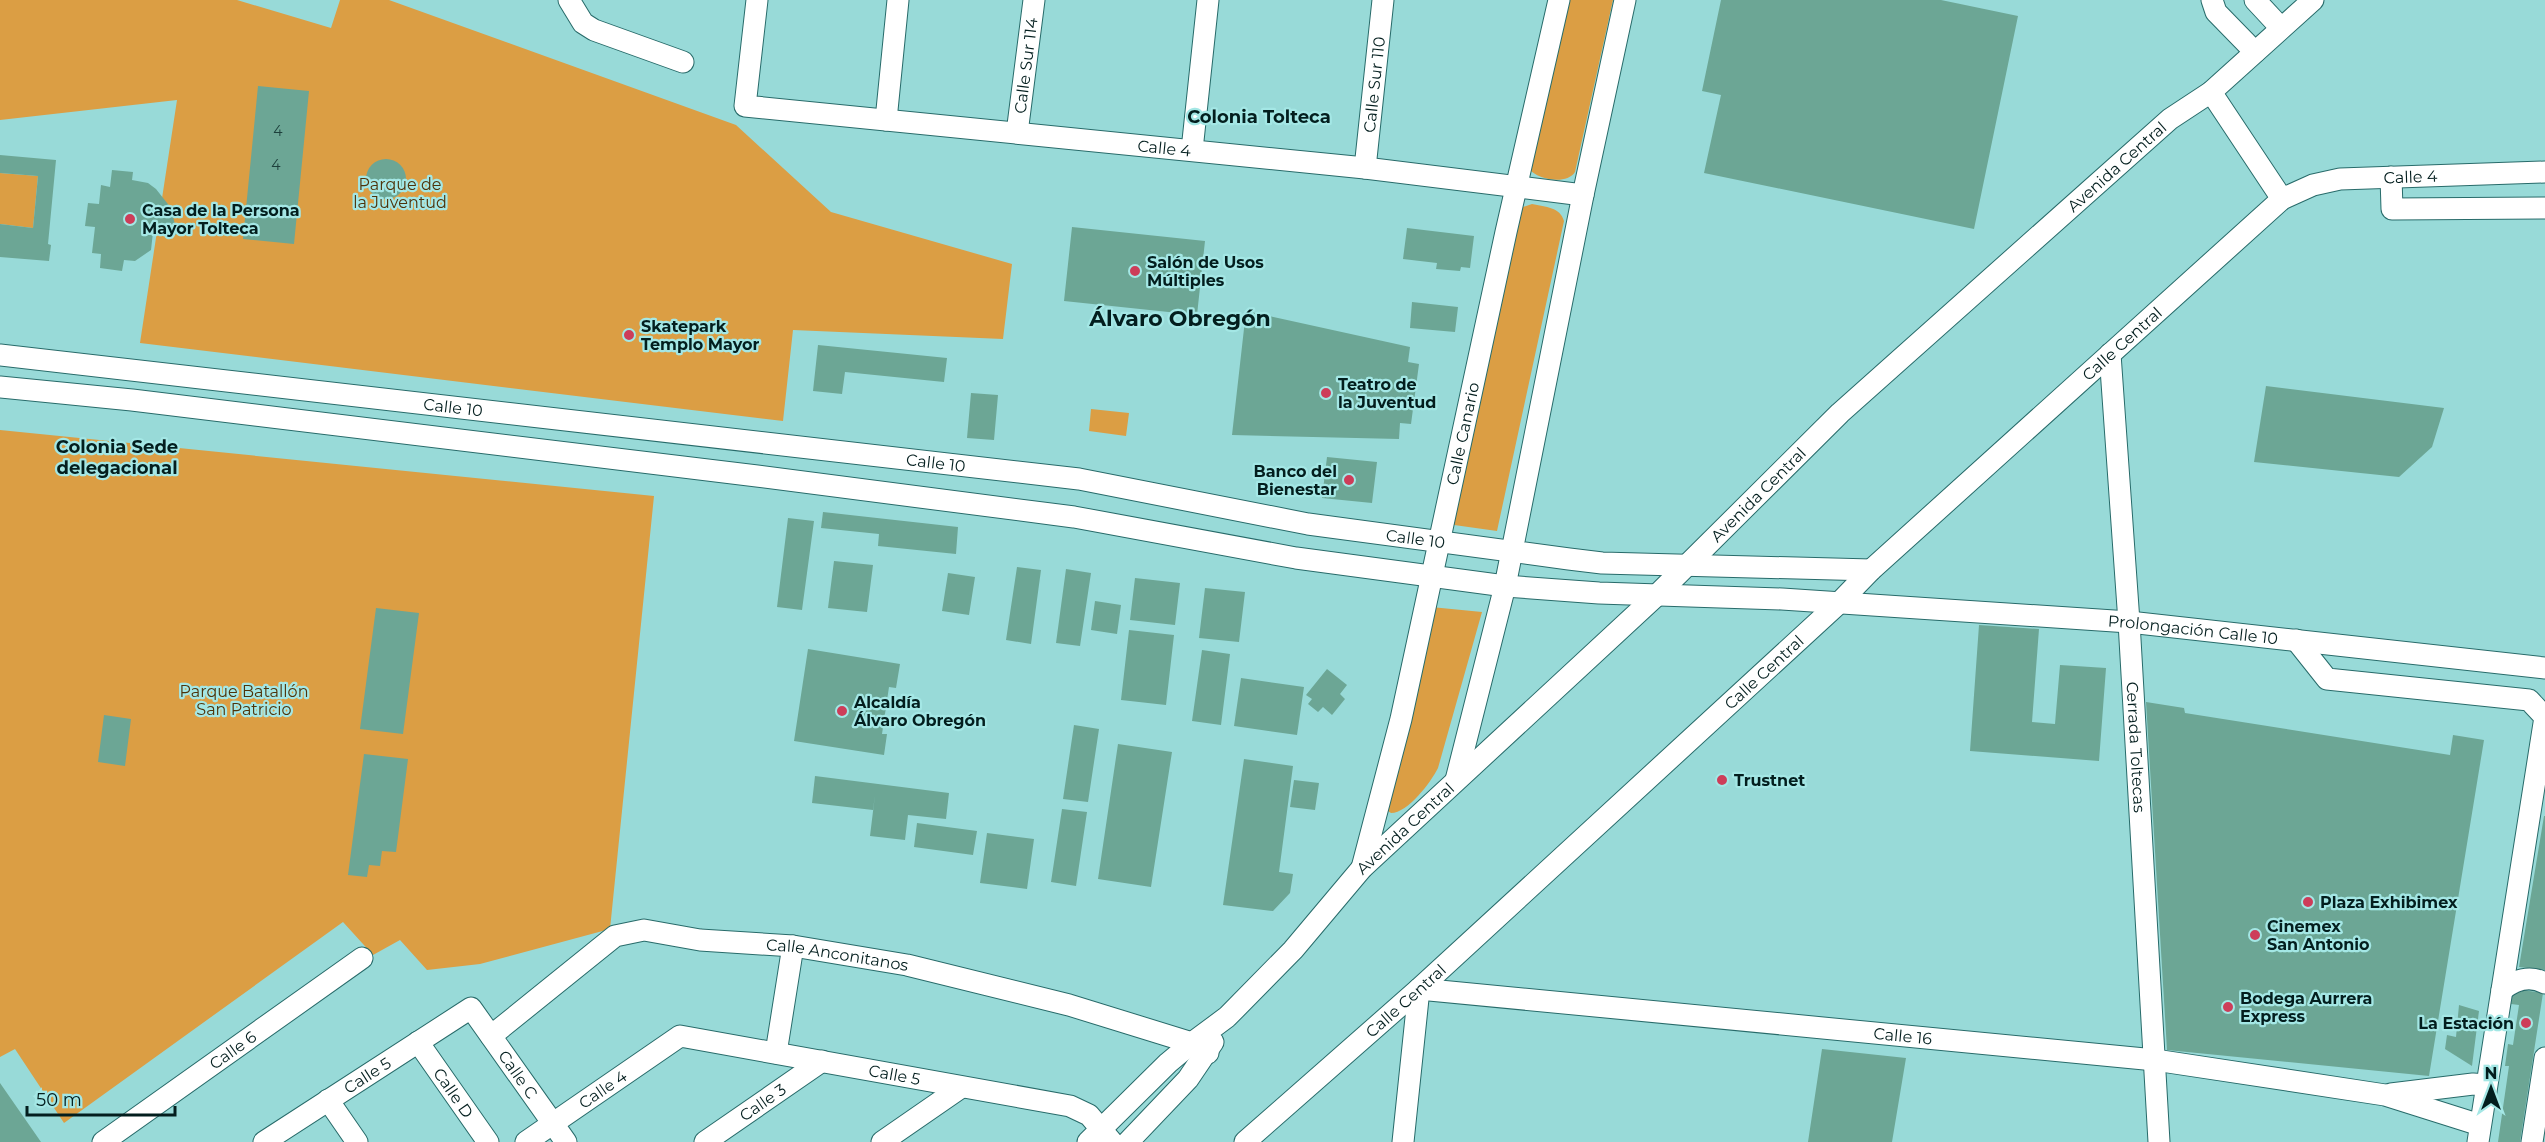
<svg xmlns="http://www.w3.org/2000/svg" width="2545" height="1142" font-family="Montserrat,sans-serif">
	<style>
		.green { fill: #db9e44 }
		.building { fill: #6ca695 }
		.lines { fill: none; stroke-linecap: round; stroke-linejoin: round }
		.minor-casing { stroke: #286b6a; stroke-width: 23 }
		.minor { stroke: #fff; stroke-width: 21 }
		.poi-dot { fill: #cd3d59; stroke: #a4e7e5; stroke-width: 2 }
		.labels { text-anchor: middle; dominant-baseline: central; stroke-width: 4.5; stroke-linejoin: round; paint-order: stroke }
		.number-label { font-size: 14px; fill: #1d403c }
		.street-label { font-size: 16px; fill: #031e1e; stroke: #a4e7e5 }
		.park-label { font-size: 16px; fill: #4e330a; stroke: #a4e7e5 }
		.poi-label { font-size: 16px; font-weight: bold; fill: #031e1e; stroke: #a4e7e5; text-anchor: start }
		.neighbourhood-label { font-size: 18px; font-weight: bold; fill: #031e1e; stroke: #a4e7e5 }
		.district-label { font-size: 22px; font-weight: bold; fill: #031e1e; stroke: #a4e7e5 }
	</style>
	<rect width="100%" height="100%" fill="#98dad8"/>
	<path class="green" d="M0,0H237L331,28L340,0H389L736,125L831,212L1012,264L1003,339L793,330L783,421L140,343L177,100L0,120Z
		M1563,0H1613L1575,172C1567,185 1538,180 1529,169Z
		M0,173L38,176L33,228L0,224Z
		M1532,204C1546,207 1560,207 1564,221L1497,531L1447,524L1517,213L1523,207Z
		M1091,409L1129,413L1126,436L1089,431Z
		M0,430L654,496L610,929L480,964L427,970L400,940L373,955L343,922L64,1123L15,1049L0,1057Z
		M1431,607L1482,612L1438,768C1431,782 1408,813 1391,813L1388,811Z"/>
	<path class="building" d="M1721,0H1941L2018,16L1974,229L1704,173L1721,95L1702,91Z
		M258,86L309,91L294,244L243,239Z
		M0,155L56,160L48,244L51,245L49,261L0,257V224L33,228L38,176L0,173Z
		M366 179a20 20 0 1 1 40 0a20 20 0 1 1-40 0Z
		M112,170L133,172L132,180L148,183L156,189L171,208L176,229V235L153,232L151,250L135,261L124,260L122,271L100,268L101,254L92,253L95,227L85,226L88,203L99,204L101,185L110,187Z
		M1072,227L1205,241L1197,315L1064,301Z
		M1407,228L1474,236L1470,268L1461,267L1460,271L1436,269L1437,263L1403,259Z
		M1412,302L1458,307L1455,332L1410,328Z
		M1246,311L1410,347L1408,362L1419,364L1411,424L1400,423L1399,439L1232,435Z
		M818,345L947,358L944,382L845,372L842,394L813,391Z
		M2266,386L2444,408L2432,447L2399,477L2254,462Z
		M971,393L998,395L994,440L967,438Z
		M1327,457L1377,462L1372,503L1322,498Z
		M823,512L958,527L956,554L878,546L879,534L821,528Z
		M788,518L814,521L802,610L777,607Z
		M834,561L873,565L867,612L828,608Z
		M1017,567L1041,570L1031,644L1006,640Z
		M1066,569L1091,573L1080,646L1056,643Z
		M948,573L975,577L969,615L942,611Z
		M1135,578L1180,583L1175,625L1130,620Z
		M1205,588L1245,592L1239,642L1199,638Z
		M1095,601L1121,605L1117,634L1091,630Z
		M376,608L419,613L403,734L360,729Z
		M1979,625L2039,629L2032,722L2055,724L2060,665L2106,668L2099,761L1970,751Z
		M1129,630L1174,635L1166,705L1121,700Z
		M808,649L900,664L896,688L889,687L882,734H887L884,755L794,741Z
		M1202,650L1230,654L1221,725L1192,721Z
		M1327,669L1347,685L1340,694L1345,699L1332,715L1323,707L1318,712L1308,704L1312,699L1306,695Z
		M1241,678L1304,687L1297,735L1234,726Z
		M2146,702L2184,708L2185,713L2450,755L2453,735L2484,740L2429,1076L2167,1050Z
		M104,715L131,719L125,766L98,762Z
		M1074,725L1099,729L1088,802L1063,799Z
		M1118,744L1172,752L1151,887L1098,879Z
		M364,754L408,759L396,852L382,851L380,866L369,865L367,877L348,875Z
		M1244,759L1293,766L1279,872L1293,874L1290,893L1273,911L1223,905Z
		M815,776L949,793L946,819L908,815L905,840L870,836L875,795L873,810L812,803Z
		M1294,780L1319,783L1315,810L1290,807Z
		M1062,809L1087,812L1076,886L1051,882Z
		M2544,816H2545V970L2519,967Z
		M917,823L977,831L973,855L914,847Z
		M987,833L1034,839L1027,889L980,883Z
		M2522,990L2543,993L2520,1142H2498L2509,1066H2505L2508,1044L2513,1045L2519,1005L2511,1004L2513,991L2522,992Z
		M2459,1005L2479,1011L2472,1066L2445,1049L2447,1035L2456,1037Z
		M1822,1049L1906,1058L1892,1142H1808Z
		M0,1083L41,1142H0Z"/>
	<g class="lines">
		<g class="minor-casing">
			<g id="minor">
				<path d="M569,0L583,23L594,30L683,62"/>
				<path id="s1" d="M757,0L745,106L1365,168L1583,195"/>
				<path d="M2212,0L2216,12L2255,52"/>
				<path d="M2255,0L2281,28"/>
				<path d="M2211,92L2282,199"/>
				<path d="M886,120L898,0"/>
				<path id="s2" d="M1017,133L1034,0"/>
				<path d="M1192,150L1208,0"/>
				<path id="s3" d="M1365,168L1383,0"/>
				<path d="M2391,177L2392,209L2545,208"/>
				<path id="s4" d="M2110,354L2129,622L2159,1142"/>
				<path id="s5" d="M0,355L1079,479L1308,524L1569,559L1602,563L1871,570"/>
				<path id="s6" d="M0,387L132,400L757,476L1074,517L1296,558L1505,586L1599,593L1782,599L2129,622L2545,668"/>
				<path d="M2296,640L2327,679L2529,700L2545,717L2478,1142"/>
				<path d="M1456,780L1505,586L1583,195L1625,0"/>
				<path id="s7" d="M1362,868L1401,719L1506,232L1559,0"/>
				<path id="s8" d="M1419,989L2155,1060L2385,1095L2480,1125"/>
				<path d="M2502,990C2514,980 2530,975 2545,983"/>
				<path id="s9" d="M491,1036L615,936L644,930L700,940L793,946L907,965L1069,1005L1192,1043L1208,1053"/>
				<path id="s10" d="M418,1042L488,1142"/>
				<path d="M776,1053L793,946"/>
				<path d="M2391,1094L2473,1084L2486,1085"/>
				<path d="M328,1100L357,1142"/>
				<path id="s11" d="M103,1142L362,958"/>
				<path id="s12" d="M264,1142L471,1008L566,1142"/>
				<path id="s13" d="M526,1142L680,1036L1070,1106L1089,1115L1112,1142"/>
				<path id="s14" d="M705,1142L822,1061"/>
				<path d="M882,1142L960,1088"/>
				<path id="s15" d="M1088,1142L1168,1063L1192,1043L1227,1017L1293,950L1362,868L1657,595L1840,413L2170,119L2211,92L2313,0"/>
				<path d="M1128,1142L1188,1079L1213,1042"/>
				<path id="s16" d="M1245,1142L1419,989L1839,603L1871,570L2282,199L2313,185L2340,179L2545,172"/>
				<path d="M1403,1142L1419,989"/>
				<path d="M2532,1142L2545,1058"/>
			</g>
		</g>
		<use href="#minor" class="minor"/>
	</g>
	<g class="poi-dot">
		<circle cx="130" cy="219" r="6"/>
		<circle cx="1135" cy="271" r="6"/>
		<circle cx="629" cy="335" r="6"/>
		<circle cx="1326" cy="393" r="6"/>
		<circle cx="1349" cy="480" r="6"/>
		<circle cx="842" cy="711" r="6"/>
		<circle cx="1722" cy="780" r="6"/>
		<circle cx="2308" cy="902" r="6"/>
		<circle cx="2255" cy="935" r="6"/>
		<circle cx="2228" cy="1007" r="6"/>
		<circle cx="2526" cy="1023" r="6"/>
	</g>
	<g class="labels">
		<g class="number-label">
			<text x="278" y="131">4</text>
			<text x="276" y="165">4</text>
		</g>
		<g class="street-label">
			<text stroke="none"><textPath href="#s2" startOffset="68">Calle Sur 114</textPath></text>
			<text stroke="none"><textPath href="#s3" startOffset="84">Calle Sur 110</textPath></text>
			<text stroke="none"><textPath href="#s1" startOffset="528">Calle 4</textPath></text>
			<text stroke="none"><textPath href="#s15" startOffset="1419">Avenida Central</textPath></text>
			<text stroke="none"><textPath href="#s16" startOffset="1534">Calle 4</textPath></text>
			<text stroke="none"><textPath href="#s16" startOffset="1186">Calle Central</textPath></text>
			<text stroke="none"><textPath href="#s5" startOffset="456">Calle 10</textPath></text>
			<text stroke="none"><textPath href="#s7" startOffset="446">Calle Canario</textPath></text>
			<text stroke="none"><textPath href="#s5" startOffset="942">Calle 10</textPath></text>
			<text stroke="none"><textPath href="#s15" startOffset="933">Avenida Central</textPath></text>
			<text stroke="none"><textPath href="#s5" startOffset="1428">Calle 10</textPath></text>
			<text stroke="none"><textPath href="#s6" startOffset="2208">Prolongación Calle 10</textPath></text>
			<text stroke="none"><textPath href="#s16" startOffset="700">Calle Central</textPath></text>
			<text stroke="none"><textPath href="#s4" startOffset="394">Cerrada Toltecas</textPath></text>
			<text stroke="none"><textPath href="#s15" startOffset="447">Avenida Central</textPath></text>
			<text stroke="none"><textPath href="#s9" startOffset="384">Calle Anconitanos</textPath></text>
			<text stroke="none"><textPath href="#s16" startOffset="214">Calle Central</textPath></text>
			<text stroke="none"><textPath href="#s8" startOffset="486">Calle 16</textPath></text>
			<text stroke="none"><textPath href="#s11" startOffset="159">Calle 6</textPath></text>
			<text stroke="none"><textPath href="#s12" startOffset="123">Calle 5</textPath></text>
			<text stroke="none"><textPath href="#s12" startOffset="328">Calle C</textPath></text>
			<text stroke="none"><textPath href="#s13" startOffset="405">Calle 5</textPath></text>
			<text stroke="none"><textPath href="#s13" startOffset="93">Calle 4</textPath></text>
			<text stroke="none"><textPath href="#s10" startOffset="62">Calle D</textPath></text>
			<text stroke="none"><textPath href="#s14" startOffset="70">Calle 3</textPath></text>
		</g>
		<g class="park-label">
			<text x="400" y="184">Parque de<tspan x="400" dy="18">la Juventud</tspan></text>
			<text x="244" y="691">Parque Batallón<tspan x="244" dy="18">San Patricio</tspan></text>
		</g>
		<g class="poi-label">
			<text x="142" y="210">Casa de la Persona<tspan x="142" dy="18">Mayor Tolteca</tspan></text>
			<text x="1147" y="262">Salón de Usos<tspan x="1147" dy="18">Múltiples</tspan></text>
			<text x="641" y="326">Skatepark<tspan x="641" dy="18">Templo Mayor</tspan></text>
			<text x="1338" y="384">Teatro de<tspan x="1338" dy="18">la Juventud</tspan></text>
			<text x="1337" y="471" text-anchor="end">Banco del<tspan x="1337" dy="18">Bienestar</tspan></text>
			<text x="854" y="702">Alcaldía<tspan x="854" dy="18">Álvaro Obregón</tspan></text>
			<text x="1734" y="780">Trustnet</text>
			<text x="2320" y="902">Plaza Exhibimex</text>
			<text x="2267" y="926">Cinemex<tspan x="2267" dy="18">San Antonio</tspan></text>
			<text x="2240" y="998">Bodega Aurrera<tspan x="2240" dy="18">Express</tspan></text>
			<text x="2514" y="1023" text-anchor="end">La Estación</text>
		</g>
		<g class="neighbourhood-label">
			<text x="1259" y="117">Colonia Tolteca</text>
			<text x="117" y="447">Colonia Sede<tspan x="117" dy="21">delegacional</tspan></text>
		</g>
		<g class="district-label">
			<text x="1180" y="318">Álvaro Obregón</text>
		</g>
	</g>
	<g transform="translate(2491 1088)" stroke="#a4e7e5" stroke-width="4.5" paint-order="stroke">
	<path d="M0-4.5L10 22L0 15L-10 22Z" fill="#031e1e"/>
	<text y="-9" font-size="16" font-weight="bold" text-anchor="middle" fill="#031e1e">N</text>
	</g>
	<path d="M27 1106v9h148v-9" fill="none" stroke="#031e1e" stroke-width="3"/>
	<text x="36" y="1106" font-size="18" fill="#031e1e" stroke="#a4e7e5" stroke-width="4.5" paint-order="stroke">50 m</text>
</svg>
